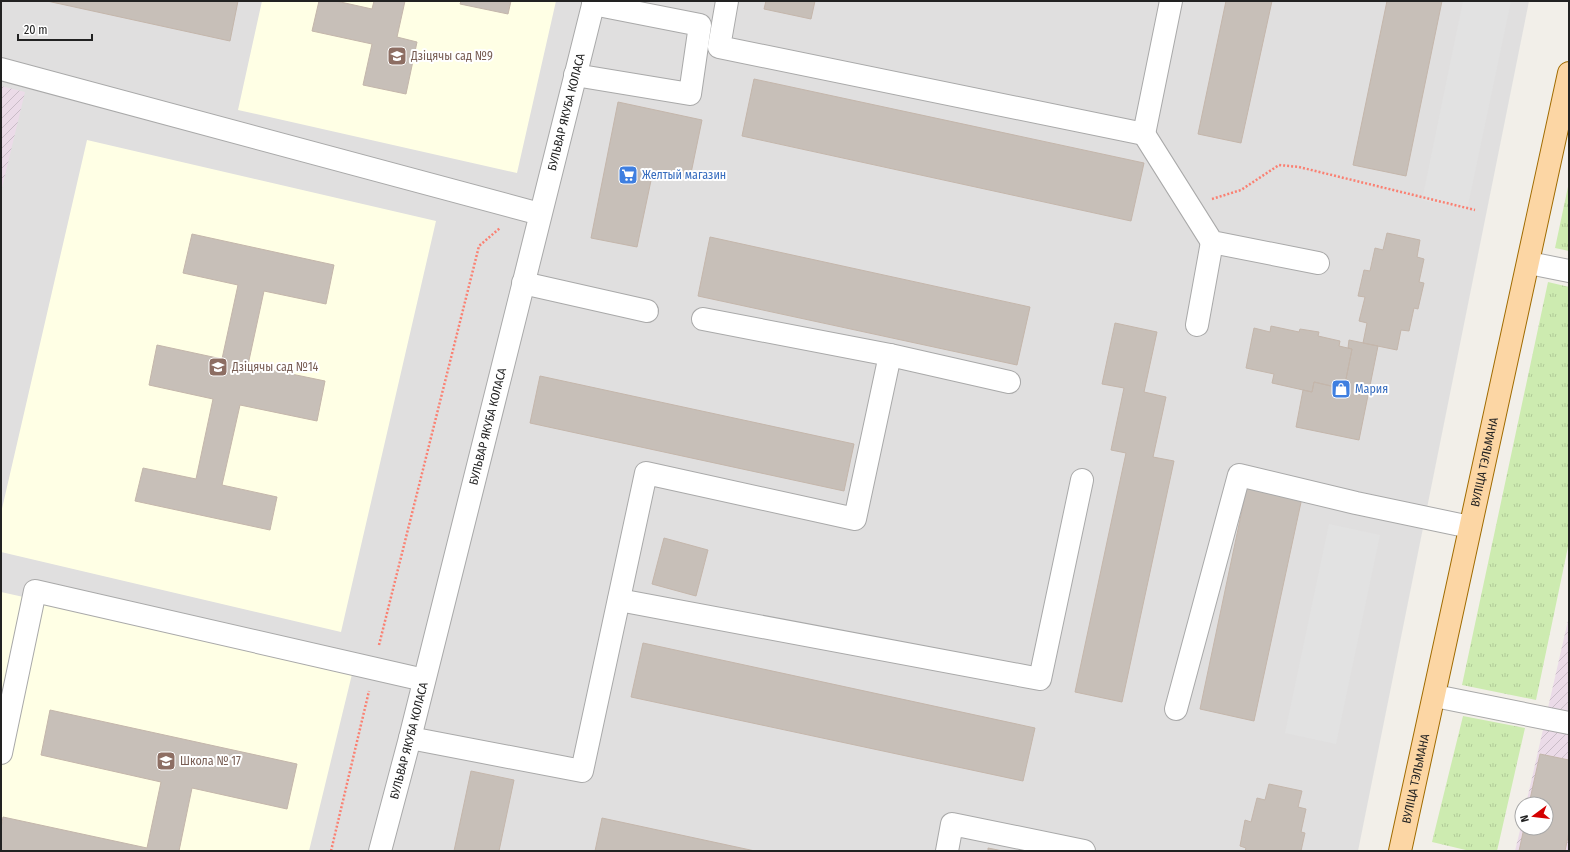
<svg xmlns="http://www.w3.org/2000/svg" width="1570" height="852" font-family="'Fira Sans Condensed',sans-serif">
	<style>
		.residential { fill: #e0dfdf }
		.industrial { fill: url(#industrial-furrows) }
		.education { fill: #ffffe5 }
		.grass { fill: url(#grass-tufts) }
		.parking { fill: #e2e2e2 }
		.building { fill: #c7bfb8; stroke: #c4b6ab }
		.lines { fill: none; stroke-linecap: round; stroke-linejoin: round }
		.minor-casing { stroke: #a9a9a9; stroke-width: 24 }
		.major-casing { stroke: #a06b00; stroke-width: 24 }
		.path { stroke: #fa8072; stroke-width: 2.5; stroke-dasharray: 2 2; stroke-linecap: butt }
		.minor { stroke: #fff; stroke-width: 22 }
		.major { stroke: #fcd6a4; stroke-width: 22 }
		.labels { text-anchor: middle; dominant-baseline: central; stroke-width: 4; stroke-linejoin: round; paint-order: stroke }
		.education-label { font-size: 12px; fill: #785e54; stroke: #fff; text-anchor: start }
		.street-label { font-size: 12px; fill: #222; stroke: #fff }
		.shop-label { font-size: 12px; fill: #366cbe; stroke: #fff; text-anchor: start }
	</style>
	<defs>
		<pattern id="industrial-furrows" width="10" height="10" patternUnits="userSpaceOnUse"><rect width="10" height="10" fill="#ebdbe8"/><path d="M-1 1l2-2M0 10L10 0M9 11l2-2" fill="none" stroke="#c9bcc7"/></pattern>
		<pattern id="grass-tufts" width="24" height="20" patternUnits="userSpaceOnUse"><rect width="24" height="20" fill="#cdebb0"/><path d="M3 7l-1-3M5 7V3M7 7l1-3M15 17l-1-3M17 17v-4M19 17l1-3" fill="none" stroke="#b0c997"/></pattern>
	</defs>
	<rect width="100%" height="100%" fill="#f2efe9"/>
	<path class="residential" d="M1,1H1529L1358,851H1Z"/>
	<path class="industrial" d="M1,86L25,92L1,192Z
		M1569,616V851H1515L1522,822V828H1546V804H1526Z"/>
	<path class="education" d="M262,1H556L517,173L238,110Z
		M87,140L436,221L341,632L1,552V513Z
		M1,592L353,670L309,851H1Z"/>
	<path class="grass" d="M1569,182V251L1555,248Z
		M1548,282L1569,287V542L1536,700L1462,685Z
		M1463,716L1525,728L1497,851H1470L1432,842Z"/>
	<path class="parking" d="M1463,1H1511L1467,210L1422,200Z
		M1329,524L1380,535L1336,744L1285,733Z"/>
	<path class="building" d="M47,1H238L230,41Z
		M319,1H336L372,9L374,1H405L397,37L417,42L406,94L363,85L372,44L312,31Z
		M461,1H511L508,14L460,4Z
		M766,1H815L811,19L764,9Z
		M1226,1H1272L1241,143L1198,134Z
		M1387,1H1442L1406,176L1353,165Z
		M754,79L1144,163L1131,221L742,136Z
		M618,102L702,120L690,178L653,171L637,247L591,238Z
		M1387,233L1420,240L1417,257L1424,259L1419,282L1424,283L1418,309L1414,308L1409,331L1401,330L1397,350L1363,343L1367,323L1359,321L1365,297L1358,296L1364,270L1370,271L1375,248L1383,250Z
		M192,234L334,265L326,304L264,291L248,365L325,381L317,421L240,405L222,485L277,497L270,530L135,501L143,468L196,479L213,399L149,385L157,345L222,359L238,285L183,273Z
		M710,237L1030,307L1017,365L698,296Z
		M1115,323L1157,332L1144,392L1166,397L1153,457L1174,461L1122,702L1075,692L1126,453L1111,450L1124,388L1102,384Z
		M1271,326L1299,332L1300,329L1319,332L1318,336L1340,341L1339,346L1352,349L1344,389L1314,382L1312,392L1272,383L1274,374L1246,368L1254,328L1270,332Z
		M1349,340L1378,346L1359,440L1296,427L1303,390L1312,392L1314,382L1344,389L1352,349L1348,348Z
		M540,376L854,444L844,491L530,423Z
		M1248,482L1303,493L1254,721L1200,709Z
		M664,538L708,550L696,596L652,584Z
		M643,643L1035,728L1023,781L631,697Z
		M50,710L297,764L287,809L192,788L179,851H1V828L3,817L147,848L161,782L41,755Z
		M1540,754L1569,760V832L1565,851H1519L1524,828H1546V804H1529Z
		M471,771L514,780L499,851H454Z
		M1269,784L1302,791L1298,807L1306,809L1301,832L1305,833L1301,851H1245L1246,848L1240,846L1245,820L1251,822L1257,798L1265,800Z
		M602,818L755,851H595Z
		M988,848L1003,851H988Z"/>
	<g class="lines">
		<g class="minor-casing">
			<g id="minor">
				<path d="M727,1L719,47L1144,134L1171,1"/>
				<path d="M1,69L540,214"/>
				<path d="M575,75L690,94L700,25L593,4"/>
				<path d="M1144,134L1212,242L1318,263"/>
				<path d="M1529,263L1569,271"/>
				<path d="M523,283L647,311"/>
				<path d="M703,319L890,355L1009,382"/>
				<path d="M1197,325L1212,242"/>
				<path d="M619,600L1040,679L1082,480"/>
				<path d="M1435,696L1569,723"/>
				<path d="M1176,709L1239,475L1356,503L1470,527"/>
				<path d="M410,738L582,771L646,473L855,519L890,355"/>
				<path d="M1,753L35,591L424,680"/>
				<path id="s1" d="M380,851L410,738L594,1"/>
				<path d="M947,851L952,824L1084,851"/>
			</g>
		</g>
		<g class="major-casing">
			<g id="major">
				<path id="s2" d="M1400,851L1569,73"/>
			</g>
		</g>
		<path class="path" d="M1212,199L1241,190L1279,165L1299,167L1475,210
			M379,645L479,246L500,228
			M331,851L369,691"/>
		<use href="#minor" class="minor"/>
		<use href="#major" class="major"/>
	</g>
	<defs>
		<g id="school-square" transform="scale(1)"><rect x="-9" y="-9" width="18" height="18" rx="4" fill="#8d6e63" stroke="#fff"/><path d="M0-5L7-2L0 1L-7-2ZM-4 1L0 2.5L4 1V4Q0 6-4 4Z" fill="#fff"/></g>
		<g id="supermarket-square" transform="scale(1)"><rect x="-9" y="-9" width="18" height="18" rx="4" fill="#3f7fe0" stroke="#fff"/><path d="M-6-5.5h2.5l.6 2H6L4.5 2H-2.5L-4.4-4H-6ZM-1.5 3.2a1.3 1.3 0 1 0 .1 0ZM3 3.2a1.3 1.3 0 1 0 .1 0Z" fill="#fff"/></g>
		<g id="shop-square" transform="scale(1)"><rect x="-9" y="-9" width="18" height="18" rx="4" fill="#3f7fe0" stroke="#fff"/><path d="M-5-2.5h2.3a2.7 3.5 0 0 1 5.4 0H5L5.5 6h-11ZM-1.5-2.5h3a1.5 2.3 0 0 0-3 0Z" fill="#fff"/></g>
	</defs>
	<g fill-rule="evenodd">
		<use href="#school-square" x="397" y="56"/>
		<use href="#supermarket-square" x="628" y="175"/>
		<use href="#school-square" x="218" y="367"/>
		<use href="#shop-square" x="1341" y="389"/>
		<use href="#school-square" x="166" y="761"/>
	</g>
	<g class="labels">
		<g class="education-label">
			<text x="411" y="56">Дзіцячы сад №9</text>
			<text x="232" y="367">Дзіцячы сад №14</text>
			<text x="180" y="761">Школа № 17</text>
		</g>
		<g class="street-label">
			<text stroke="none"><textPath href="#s1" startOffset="762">БУЛЬВАР ЯКУБА КОЛАСА</textPath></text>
			<text stroke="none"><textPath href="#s1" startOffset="438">БУЛЬВАР ЯКУБА КОЛАСА</textPath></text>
			<text stroke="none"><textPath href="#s2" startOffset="398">ВУЛІЦА ТЭЛЬМАНА</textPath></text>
			<text stroke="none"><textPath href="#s1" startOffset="114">БУЛЬВАР ЯКУБА КОЛАСА</textPath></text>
			<text stroke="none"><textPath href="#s2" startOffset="74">ВУЛІЦА ТЭЛЬМАНА</textPath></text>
		</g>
		<g class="shop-label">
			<text x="642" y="175">Желтый магазин</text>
			<text x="1355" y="389">Мария</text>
		</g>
	</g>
	<rect width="1570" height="852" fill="none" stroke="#222222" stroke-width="4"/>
	<g transform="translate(1534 816) rotate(255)"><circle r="19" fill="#ffffff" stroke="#a7a7a7"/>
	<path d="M0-3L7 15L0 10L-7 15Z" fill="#d40000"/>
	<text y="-6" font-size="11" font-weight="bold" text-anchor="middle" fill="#222222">N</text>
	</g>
	<path d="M18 34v6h74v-6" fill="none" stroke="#222222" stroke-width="2"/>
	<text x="24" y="34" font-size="12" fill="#222222" stroke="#ffffff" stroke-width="3" paint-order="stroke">20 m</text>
</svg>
